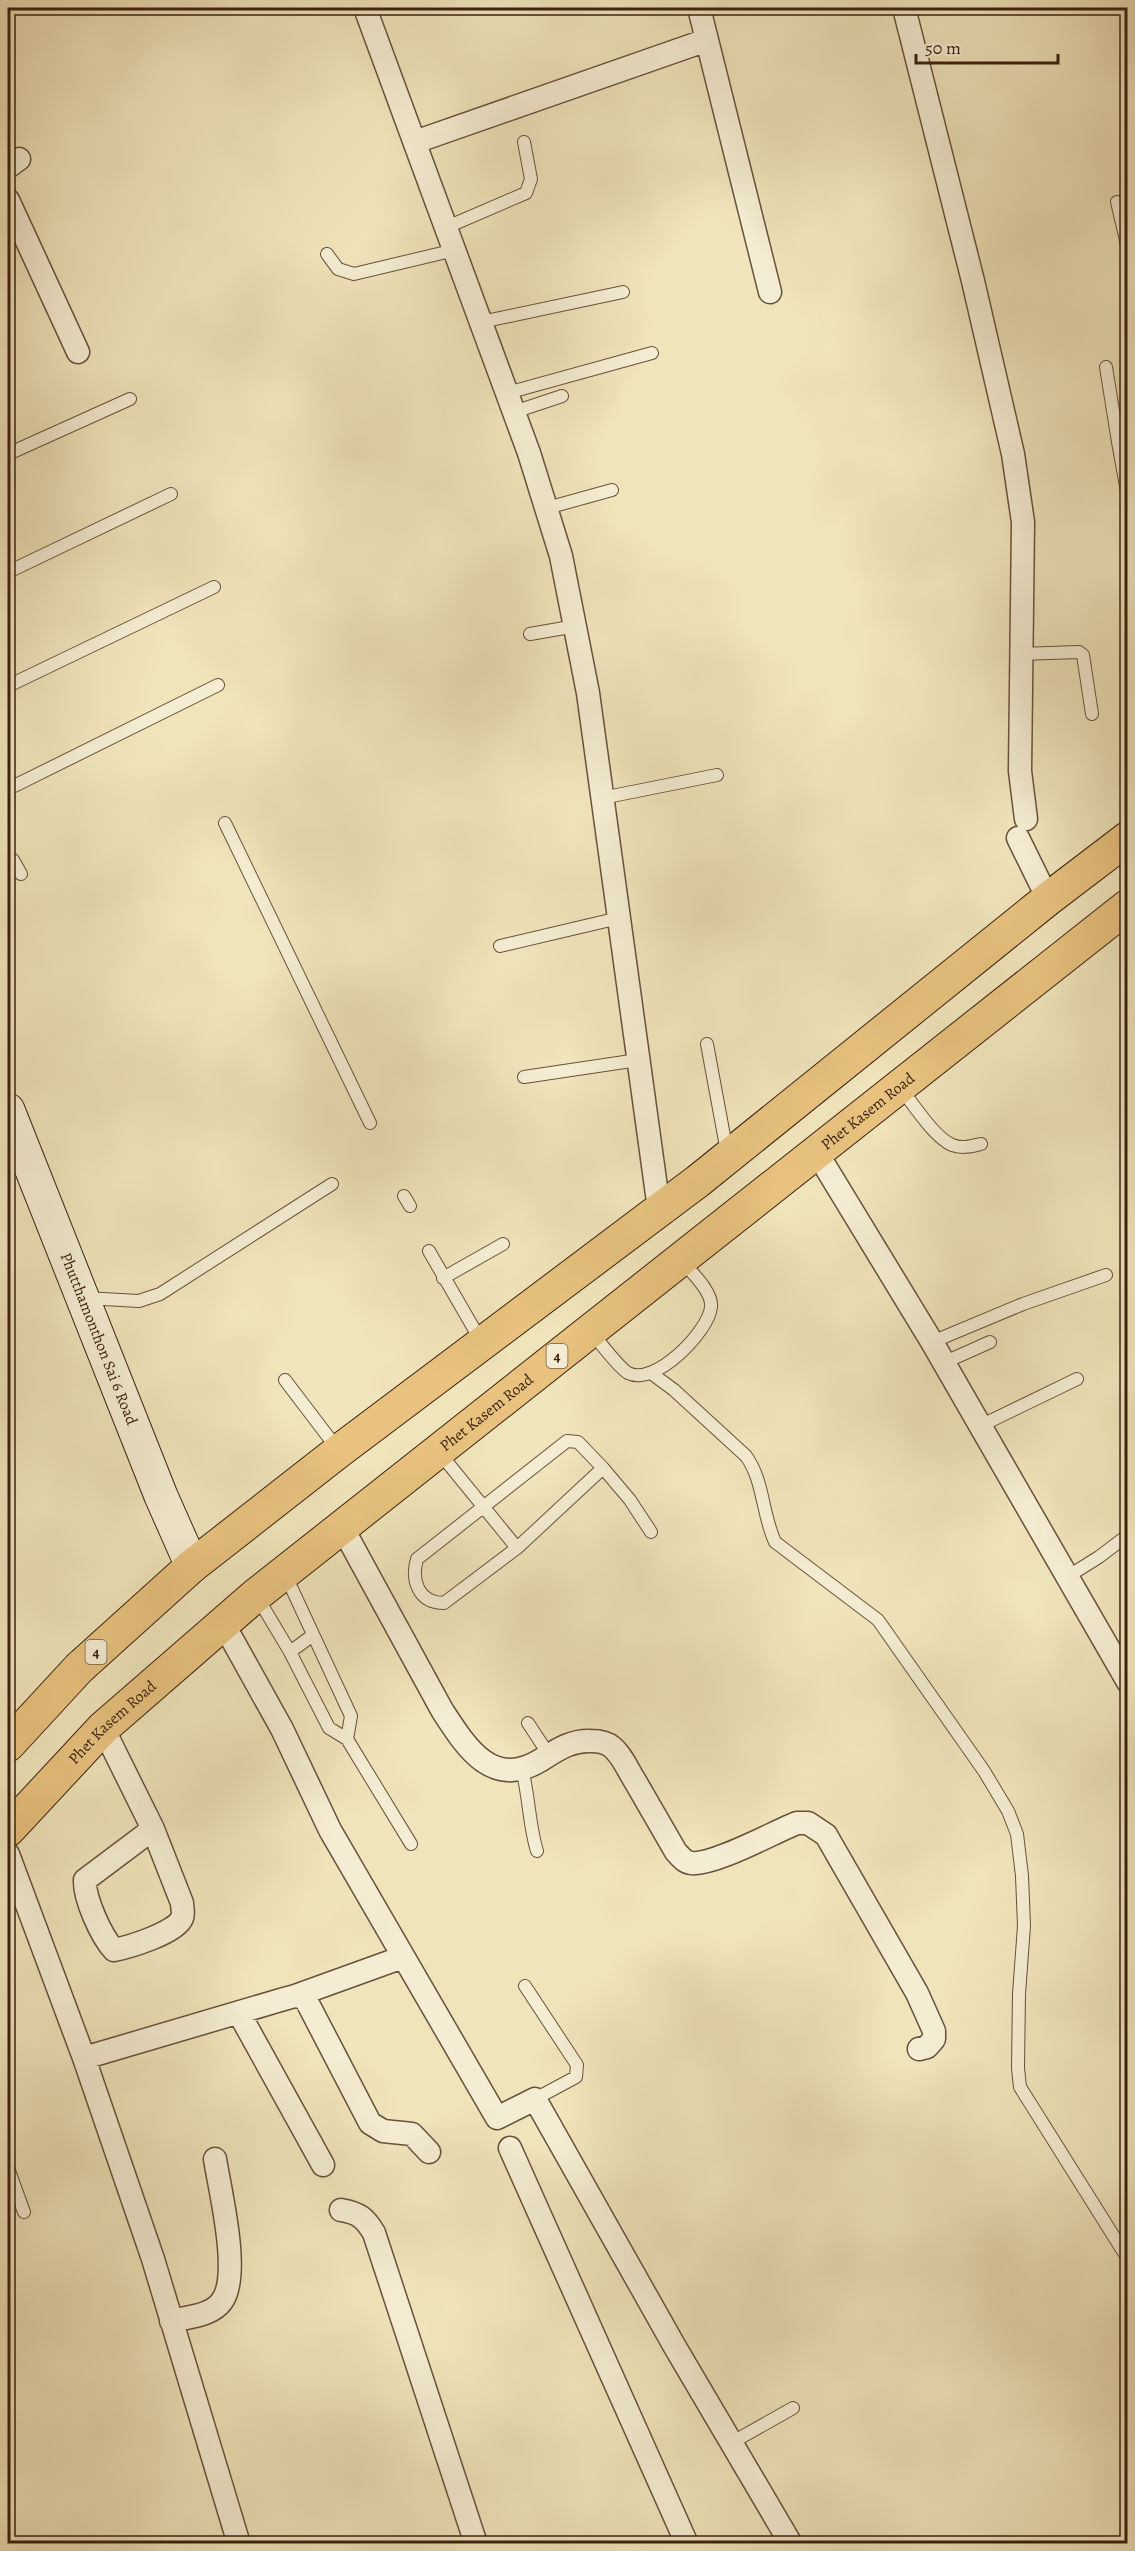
<svg xmlns="http://www.w3.org/2000/svg" width="1135" height="2551" font-family="Alegreya,serif">
	<style>
		.lines { fill: none; stroke-linecap: round; stroke-linejoin: round }
		.service-casing { stroke: #68513c; stroke-width: 14 }
		.minor-casing { stroke: #68513c; stroke-width: 25 }
		.secondary-casing { stroke: #3a2012; stroke-width: 35 }
		.primary-casing { stroke: #3a2012; stroke-width: 35 }
		.service { stroke: #f5edd3; stroke-width: 12 }
		.minor { stroke: #f5edd3; stroke-width: 22 }
		.secondary { stroke: #f5edd3; stroke-width: 33 }
		.primary { stroke: #e8c27e; stroke-width: 33 }
		.labels { text-anchor: middle; dominant-baseline: central; stroke-width: 4.5; stroke-linejoin: round; paint-order: stroke }
		.shield { fill: #f5edd3; stroke: #725e4c; stroke-width: 1.5 }
		.shield-label { font-size: 15px; font-weight: bold; fill: #3a2012 }
		.street-label { font-size: 16px; fill: #3a2012; stroke: #f5edd3 }
	</style>
	<rect width="100%" height="100%" fill="#f0e4bb"/>
	<filter id="stains"><feTurbulence type="fractalNoise" baseFrequency=".00333" numOctaves="4"/><feColorMatrix values="0 0 0 0 .2 0 0 0 0 .09 0 0 0 0 .02 0 0 0 .5 -.17"/></filter>
	<radialGradient id="worn" r=".72"><stop offset=".6" stop-color="#630" stop-opacity="0"/><stop offset="1" stop-color="#630" stop-opacity=".3"/></radialGradient>
	<g class="lines">
		<g class="service-casing">
			<path id="service" d="M1117,202L1128,249
				M447,227L526,193L531,179L524,142
				M327,254L338,269L354,274L455,250
				M481,322L623,292
				M1106,367L1118,442
				M507,393L652,353
				M514,412L562,396
				M1128,439L1118,442L1128,497
				M8,454L130,399
				M547,508L612,490
				M8,572L171,494
				M530,634L576,626
				M1020,654L1079,652L1083,655L1092,714
				M8,686L214,587
				M8,789L218,685
				M602,798L717,775
				M225,823L370,1123
				M8,856L13,860L21,874
				M500,946L619,918
				M707,1044L727,1152
				M524,1077L638,1060
				M901,1089C914,1105 934,1137 952,1145C962,1149 972,1146 981,1144
				M404,1196L410,1206
				M429,1251L481,1341
				M443,1278L503,1244
				M85,1298L139,1301L160,1294L332,1184
				M591,1332C601,1343 617,1366 628,1373C655,1387 709,1331 711,1307C713,1292 691,1272 682,1261
				M932,1342L1023,1304L1106,1275
				M943,1363L990,1342
				M651,1373L674,1390L746,1456C764,1481 762,1514 775,1542L878,1620L984,1771L1008,1811L1017,1834L1022,1876L1024,1926L1019,1994L1018,2068L1020,2087L1128,2259
				M285,1380L339,1451
				M980,1426L1077,1379
				M567,1441L578,1442L603,1468L517,1548L444,1603C418,1603 411,1580 417,1559Z
				M438,1451L517,1548
				M603,1468L630,1500L651,1532
				M1067,1577L1099,1557L1128,1535
				M256,1595L290,1652L329,1728L347,1739L351,1716L285,1574
				M290,1652L313,1635
				M528,1723L549,1755
				M347,1739L411,1844
				M522,1769C529,1796 529,1825 537,1851
				M525,1986L577,2065L576,2077L535,2099
				M8,2168L24,2212
				M731,2443L793,2408"/>
		</g>
		<g class="minor-casing">
			<path id="minor" d="M365,8L529,453L561,556L588,693L659,1209
				M699,8L770,292
				M904,8L973,281L1013,454L1023,522L1020,771L1026,819
				M415,142L707,40
				M8,167L19,159
				M8,200L78,352
				M1018,838L1048,899
				M817,1153L932,1342L1128,1682
				M342,1527L442,1710C466,1747 492,1790 541,1760C557,1750 571,1740 591,1741C598,1741 606,1742 612,1747C622,1755 628,1770 635,1781C649,1805 662,1828 676,1852C681,1857 684,1862 691,1863C713,1866 774,1832 797,1823H808L826,1835L917,1993L934,2031V2039L927,2047L919,2049
				M223,1623L282,1729L330,1830L497,2118L535,2099L675,2347L791,2544
				M103,1728L153,1829L182,1903C182,1908 184,1913 182,1918C176,1933 129,1947 114,1950C101,1936 84,1898 85,1880L153,1829
				M8,1854L84,2058L153,2259L239,2544
				M295,1996L403,1957
				M239,2013L323,2165
				M84,2058L284,1999L295,1996L305,1998L370,2123L383,2131L412,2134L429,2152
				M510,2148L687,2544
				M341,2210C359,2213 365,2218 374,2233L476,2544
				M171,2321C187,2317 212,2316 222,2301C241,2275 220,2191 215,2159"/>
		</g>
		<g class="secondary-casing">
			<g id="secondary">
				<path id="s1" d="M8,1110L161,1496L192,1566"/>
			</g>
		</g>
		<g class="primary-casing">
			<g id="primary">
				<path d="M8,1745L79,1668L192,1566L339,1451L698,1181L1048,899L1128,838"/>
				<path id="s2" d="M8,1830L103,1728L256,1595L1128,906"/>
			</g>
		</g>
		<use href="#service" class="service"/>
		<use href="#minor" class="minor"/>
		<use href="#secondary" class="secondary"/>
		<use href="#primary" class="primary"/>
	</g>
	<g class="labels">
		<g class="shield">
			<rect x="546.5" y="1344" width="21" height="24" rx="4.5"/>
			<rect x="85.5" y="1640" width="21" height="24" rx="4.5"/>
		</g>
		<g class="shield-label">
			<text x="557" y="1356">4</text>
			<text x="96" y="1652">4</text>
		</g>
		<g class="street-label">
			<text stroke="none"><textPath href="#s2" startOffset="1122">Phet Kasem Road</textPath></text>
			<text stroke="none"><textPath href="#s1" startOffset="246">Phutthamonthon Sai 6 Road</textPath></text>
			<text stroke="none"><textPath href="#s2" startOffset="636">Phet Kasem Road</textPath></text>
			<text stroke="none"><textPath href="#s2" startOffset="150">Phet Kasem Road</textPath></text>
		</g>
	</g>
	<rect width="1135" height="2551" fill="none" stroke="#f0e4bb" stroke-width="30"/>
	<rect x="9" y="9" width="1117" height="2533" fill="none" stroke="#3a2012" stroke-width="3"/>
	<rect x="15" y="15" width="1105" height="2521" fill="none" stroke="#3a2012" stroke-width="1.5"/>
	<path d="M916 54v9h142v-9" fill="none" stroke="#3a2012" stroke-width="3"/>
	<text x="925" y="54" font-size="18" fill="#3a2012" stroke="#f5edd3" stroke-width="4.5" paint-order="stroke">50 m</text>
	<rect width="100%" height="100%" filter="url(#stains)"/>
	<rect width="100%" height="100%" fill="url(#worn)"/>
</svg>
